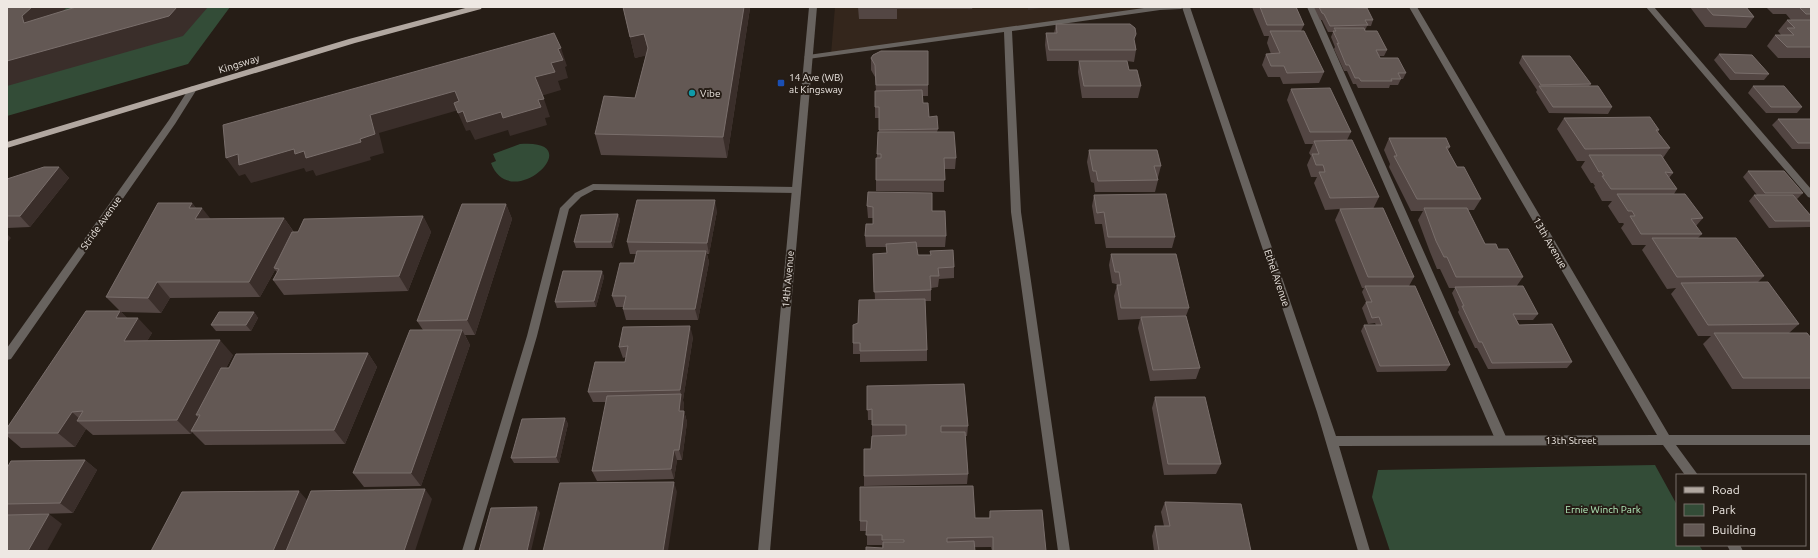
<svg xmlns="http://www.w3.org/2000/svg" width="1818" height="558" font-family="Ubuntu,sans-serif">
	<style>
		.built { fill: #34261c }
		.green { fill: #334c37 }
		.lines { fill: none; stroke-linecap: round; stroke-linejoin: round }
		.service { fill: #68635f; fill-rule: evenodd }
		.minor { fill: #68635f; fill-rule: evenodd }
		.tertiary { fill: #68635f; fill-rule: evenodd }
		.primary { fill: #b1a7a0; fill-rule: evenodd }
		.wall { fill: #534643 }
		.shaded-wall { fill: #3a2e2a }
		.building { fill: #635854; stroke: #796e6b }
		.transit-dot { fill: #1a4fb4; stroke: #261d16; stroke-width: 1.5 }
		.culture-dot { fill: #0f9aa8; stroke: #261d16; stroke-width: 1.5 }
		.labels { text-anchor: middle; dominant-baseline: central; stroke-width: 4; stroke-linejoin: round; paint-order: stroke }
		.street-label { font-size: 10px; fill: #eee8e3; stroke: #261d16 }
		.poi-label { font-size: 10px; fill: #eee8e3; stroke: #261d16; text-anchor: start }
		.park-label { font-size: 10px; fill: #b3ebbb; stroke: #261d16 }
	</style>
	<rect width="100%" height="100%" fill="#261d16"/>
	<path class="built" d="M835,7H1163L831,54Z"/>
	<path class="green" d="M7,7H230L188,64L7,116Z
		M520,144C592,138 511,216 491,163L496,161L493,154Z
		M1655,465L1677,505V545H1699L1703,551H1390L1372,497L1378,470Z"/>
	<g class="lines">
		<path class="service" d="M1151,7H1185L1181,9L1160,10L1012,31L1021,212L1070,551H1058L1011,212L1004,32L808,59L804,57L808,55Z
			M1307,7H1315L1507,439L1505,442L1501,444L1497,442L1495,439Z
			M1646,7H1654L1811,189V198L1808,197Z
			M593,184L796,187L801,190L796,193L594,190L581,197L569,209L537,336L474,551H462L527,336L560,208L575,193Z"/>
		<path class="minor" d="M1182,7H1190L1336,436L1657,435L1409,7H1417L1669,435H1811V445H1676L1698,475H1685L1663,445L1339,446L1370,551H1358L1317,412Z
			M193,86L197,89L175,124L11,359L7,360V348L169,120L190,87Z
			M1727,545H1740L1743,551H1730Z"/>
		<path class="tertiary" d="M809,7H817L770,551H758Z"/>
		<path class="primary" d="M469,7H482L481,9L355,43L7,148V142L349,39Z"/>
	</g>
	<path class="wall" d="M623,7L750,8L727,158L601,155L595,134L635,98L646,55L635,58Z
		M858,7H973L972,9H897V19H859Z
		M1252,7H1296L1304,25L1301,31L1324,72L1319,83L1283,84L1280,77H1268L1262,65L1266,54H1271L1267,43L1269,36H1264Z
		M1314,7H1356L1373,20L1371,26H1367L1365,31L1387,50L1384,56H1379L1380,58L1406,73L1403,79H1401L1398,85H1390L1389,88H1358L1356,84H1353L1347,71H1344L1334,49L1335,47L1331,37L1333,32H1328L1322,20H1320Z
		M1690,7H1746L1754,17L1746,28L1705,27Z
		M1766,7H1811V58H1778L1767,46L1775,35H1781L1778,31L1787,20H1791L1786,14H1773Z
		M1056,24L1135,43L1136,50L1134,62L1127,61L1129,70L1141,86L1138,98H1082L1078,72L1079,61H1047L1045,45L1046,33H1054Z
		M1719,54L1769,74L1764,80H1730L1714,60Z
		M1522,56L1591,84L1589,86L1612,107L1608,114L1549,113L1536,92L1537,90L1519,63Z
		M871,58L928,85V96H923V103L929,117L938,129L937,132L956,158L955,169H944V192L876,191V180L877,154L879,132V118H875V107L876,91L875,77L871,70Z
		M1753,86L1802,107L1797,113H1766L1748,93Z
		M1291,89L1351,132L1347,140L1379,197L1373,209L1414,277L1409,286L1450,365L1446,371L1377,372L1361,331L1364,325H1376L1375,323L1368,324L1362,308L1366,302L1362,292L1364,288H1362L1335,220L1340,209L1325,210L1314,183L1317,177H1311L1307,165L1311,156L1309,153L1313,144H1305L1287,100Z
		M1564,118L1659,130L1658,132L1670,148L1663,158L1673,173L1669,178L1677,189L1674,194L1703,218L1696,226L1702,234L1698,238L1764,276L1758,282L1799,324L1789,333L1811,338V389H1732L1703,344L1711,336H1698L1671,294L1676,288L1667,289L1642,250L1646,245H1632L1621,228L1624,224L1623,223H1619L1608,206L1612,201H1602L1594,187L1595,186L1593,183H1591L1581,167L1585,161H1577L1557,129Z
		M1778,119H1811V149H1792L1772,125Z
		M1389,138L1450,147L1448,150L1457,167L1481,199L1474,210H1468L1485,244L1498,249L1523,277L1516,287L1538,314L1533,320H1517L1519,325L1572,362L1567,368L1488,369L1477,348H1475L1458,312L1459,310L1452,293L1455,288H1449L1440,269H1437L1430,252L1418,220L1423,211H1411L1389,167L1390,164L1384,150Z
		M1089,150L1161,166L1158,177H1157L1158,180L1155,192H1095L1094,183L1091,182L1087,162Z
		M59,167L69,178L30,227L7,228V179Z
		M1748,171L1803,193L1797,199L1811,216V226L1810,227L1769,228L1749,201L1754,195H1757L1743,177Z
		M1094,195L1175,237L1172,248H1106L1102,224H1095L1092,206Z
		M192,203L196,208L210,219L284,218L294,232L423,216L431,232L408,291L284,295L273,280L277,272L275,270L260,297L170,298L161,313L121,312L127,318L152,333L147,341L233,355L226,368L368,353L377,367L345,444L205,445L192,432L191,434L93,435L86,429L75,447L21,448L7,436V428L120,311L106,297Z
		M506,204L512,219L475,335H465L470,345L421,486L364,487L353,473L423,330L417,321Z
		M867,206L932,211L946,236L945,247H917L918,255L954,267V278L939,279L938,287L931,288V301H925L927,350V361L860,362V354H853V343L858,323L875,300L873,254L887,253L886,247H866L865,236L873,224V218H868Z
		M717,211L709,254H707L709,262L698,320H626L623,309V307H616L612,296L634,263L636,254H630L627,242Z
		M618,214L620,220L613,248H576L574,242Z
		M1111,254L1189,308L1186,316L1200,368L1196,379L1150,381L1138,328L1140,319L1118,320L1114,296L1117,285L1116,284L1112,283L1109,265Z
		M602,271L604,277L596,307L557,308L555,302Z
		M254,312L258,318L251,331H216L211,325Z
		M693,337L683,400L684,405L683,411H684L687,422L682,460H677L674,479L597,481L592,471L606,402H593L588,392L625,362L626,357L623,358L619,347Z
		M867,386L968,426L967,436H965L968,474L967,484L864,486V476L871,449L872,436V420H868Z
		M1155,397L1221,464L1216,474L1164,475L1152,408Z
		M565,418L568,424L559,463H514L511,458Z
		M85,460L97,470L73,513L7,515V468Z
		M1165,502L1251,551H1154L1152,536L1155,526H1164L1161,512Z
		M990,511L1046,551H992L991,547L882,548V545H867V531H860V521L989,518Z"/>
	<path class="shaded-wall" d="M32,7H67L38,37L24,23L22,16Z
		M177,7H208L183,36L7,86V61Z
		M744,7H750V8L727,158L723,137Z
		M1028,7H1048L1028,10Z
		M644,34L649,55L635,58L630,37Z
		M561,48L567,66L565,67L568,78L558,81L561,90L541,96L535,77L551,63L558,49Z
		M455,91L462,109L379,133L384,153L370,157L371,160L316,176L313,170L306,172L304,168L251,183L245,174L239,176L226,158L238,154L294,149L304,151L360,139L370,115Z
		M544,99L550,117L545,118L547,125L510,136L508,130L475,140L470,130L466,131L458,113L463,111L501,112Z
		M59,167L69,178L30,227L20,216Z
		M715,200L717,211L709,254L707,243Z
		M192,203L199,212L202,208L214,223L195,219L189,208Z
		M506,204L512,219L475,335L467,320Z
		M618,214L620,220L613,248L611,242Z
		M423,216L431,232L408,291L399,276Z
		M284,218L295,234L274,268L275,270L260,297L249,282Z
		M7,234L11,238L7,243Z
		M706,251L709,262L698,320L695,309Z
		M602,271L604,277L596,307L594,301Z
		M157,282L170,298L161,313L148,298Z
		M120,311L133,325L138,318L152,333L138,356L124,341L116,318Z
		M254,312L258,318L251,331L246,325Z
		M690,326L693,337L683,400L684,405L682,422L679,411L681,395L680,390Z
		M462,330L470,345L421,486L411,473Z
		M220,340L233,355L200,416L196,415L199,418L191,431L192,432L191,434L177,420Z
		M368,353L377,367L345,444L334,430Z
		M684,411L687,422L682,460L679,450Z
		M72,412L82,421H77L86,429L75,447L58,433Z
		M565,418L568,424L559,463L556,457Z
		M674,450L677,460L674,479L671,469Z
		M85,460L97,470L73,513L60,503Z
		M674,482L677,492L668,551H663Z
		M425,489L432,499L415,551H404Z
		M299,491L308,501L287,551H273Z
		M537,507L540,513L531,551H527Z
		M49,514L62,524L47,551H28Z"/>
	<path class="building" d="M7,7H32L22,16L24,23L76,7H177L169,16L7,61Z
		M623,7H744L723,137L595,134L604,96L635,98L648,48L644,34L630,37Z
		M1260,7H1296L1304,25H1267Z
		M1319,7L1367,8L1373,20H1365L1368,25L1330,26L1324,14L1322,13Z
		M1706,7H1746L1754,17L1713,15Z
		M1799,7H1811V14H1806Z
		M1787,20H1811V47H1787L1775,35H1794L1787,28H1795Z
		M1056,24H1130L1135,28L1136,34L1134,39L1136,50H1049L1046,33H1057Z
		M1334,28H1364L1365,31H1377L1387,50H1376L1380,58H1398L1406,73H1398L1401,79H1391L1392,81H1361L1359,78H1355L1349,65H1346L1337,43L1339,44L1333,31H1336Z
		M1270,31H1304L1324,72L1287,73L1284,66H1271L1266,54L1280,53Z
		M554,33L561,48L558,49L563,60L551,63L555,72L535,77L544,99L538,100L541,107L503,118L501,112L467,122L463,111L458,113L454,103L459,101L455,91L370,115L375,134L360,139L361,142L306,158L304,151L295,154L294,149L239,165L238,154L226,158L223,125Z
		M881,51H928V85H876L875,65L871,58L873,55Z
		M1719,54L1752,55L1769,74L1735,73Z
		M1522,56H1570L1591,84L1541,85Z
		M1079,61H1127L1129,70H1137L1141,86H1084Z
		M1539,86H1598L1612,107H1553Z
		M1753,86H1784L1802,107H1771Z
		M1330,88L1351,132H1310L1291,89Z
		M922,90L923,103H928L929,117L937,116L938,129L879,130V107H875V91Z
		M1650,117L1659,130H1656L1670,148L1585,149L1564,118Z
		M1778,119H1811V143H1798Z
		M878,132H954L956,158H944L945,180H876V158H881V154H877Z
		M1389,138H1446L1450,147H1446L1457,167H1464L1481,199H1417L1394,156H1397Z
		M1352,140L1379,197L1330,198L1319,172H1325L1324,168L1323,165H1316L1312,154H1319L1314,141Z
		M1089,150H1157L1161,166H1154L1158,180L1098,181L1096,171H1093Z
		M1589,155H1661L1673,173L1665,172L1677,189H1611L1602,176H1604L1601,171L1599,172Z
		M44,167H59L20,216H7V179Z
		M1748,171H1784L1803,193H1765Z
		M868,192L932,193V211H945L946,236H865L866,224H873V207L867,206Z
		M1166,194L1175,237H1108L1104,212L1097,213L1094,195Z
		M1617,194H1685L1703,218L1691,219L1702,234H1641L1630,216H1635L1632,211H1628Z
		M1754,195H1793L1811,216V221H1775Z
		M637,200H715L707,243L627,242Z
		M158,203H192L189,208H202L195,219L284,218L249,282H157L148,298L106,297Z
		M462,204H506L467,320L417,321Z
		M1383,208L1414,277H1368L1340,209Z
		M1424,208H1467L1485,244H1496L1498,249H1508L1523,277H1456L1447,257H1444L1436,241Z
		M618,214L611,242H574L581,215Z
		M423,216L399,276L273,280L279,269L274,268L292,232H298L304,219Z
		M1652,238H1736L1764,276L1677,277Z
		M916,242L918,255H931L930,251L953,250L954,267L938,268L939,276H930L931,290L874,292L873,254L887,253L886,244Z
		M637,251H706L695,309H623L626,296H612L620,263H634Z
		M1111,254H1176L1189,308H1121L1117,285H1121L1119,272H1115Z
		M563,271H602L594,301L555,302Z
		M1768,282L1799,324L1708,325L1681,283Z
		M1365,286H1415L1450,365L1380,366L1364,325H1382L1379,317L1372,318L1366,302H1372Z
		M1523,286L1538,314H1513L1519,325L1552,324L1572,362L1492,363L1482,342H1479L1462,306H1464L1455,287Z
		M925,299L927,350L860,351V343H853V325L858,323L859,300Z
		M86,311H120L116,318H138L124,341L220,340L177,420L77,421L83,411L72,412L58,433H7V428Z
		M219,312H254L246,325H211Z
		M1186,316L1200,368L1153,370L1141,317Z
		M690,326L680,390L588,392L595,362H625L628,346L619,347L623,327Z
		M410,330H462L411,473H353Z
		M1714,333H1807L1811,338V378H1743Z
		M368,353L334,430L191,431L200,415H196L221,368H229L236,354Z
		M964,384L968,426H941V432H965L968,474L864,476V449H871L872,436L906,435V425H872V409L867,410V386Z
		M681,394L679,411H684L682,429L679,450H674L671,469L592,471L607,396Z
		M1155,397H1205L1221,464H1168Z
		M565,418L556,457L511,458L522,419Z
		M85,460L60,503L7,504V468L11,461Z
		M674,482L663,551H543L560,483Z
		M973,486L975,518H990V511L1042,510L1046,551H993V537L947,538V542L974,541L975,551H866V547L883,548V542H904V540H882V535H866L867,521H860V487Z
		M425,489L404,551H286L311,491Z
		M299,491L273,551H151L182,492Z
		M1165,502L1241,504L1251,551H1159L1155,526H1170Z
		M537,507L527,551H479L491,508Z
		M49,514L28,551H7V515Z"/>
	<rect class="transit-dot" x="777" y="79" width="8" height="8" rx="2"/>
	<circle class="culture-dot" cx="692" cy="93" r="4"/>
	<g class="labels">
		<g class="street-label">
			<text transform="translate(239 64) rotate(-17)">Kingsway</text>
			<text transform="translate(101 223) rotate(-55)">Stride Avenue</text>
			<text transform="translate(1550 243) rotate(60)">13th Avenue</text>
			<text transform="translate(1277 278) rotate(71)">Ethel Avenue</text>
			<text transform="translate(788 279) rotate(-85)">14th Avenue</text>
			<text x="1571" y="440">13th Street</text>
		</g>
		<g class="poi-label">
			<text x="789" y="77">14 Ave (WB)<tspan x="789" dy="12">at Kingsway</tspan></text>
			<text x="700" y="93">Vibe</text>
		</g>
		<g class="park-label">
			<text x="1603" y="509">Ernie Winch Park</text>
		</g>
	</g>
	<rect width="1818" height="558" fill="none" stroke="#eee8e3" stroke-width="16"/>
	<rect x="1676" y="474" width="130" height="72" fill="#261d16" stroke="#766e68"/>
	<rect x="1684" y="487" width="20" height="6" fill="#b1a7a0" stroke="#766e68"/>
	<text x="1712" y="494" font-size="12" fill="#eee8e3">Road</text>
	<rect x="1684" y="504" width="20" height="12" fill="#334c37" stroke="#766e68"/>
	<text x="1712" y="514" font-size="12" fill="#eee8e3">Park</text>
	<rect x="1684" y="524" width="20" height="12" fill="#635854" stroke="#766e68"/>
	<text x="1712" y="534" font-size="12" fill="#eee8e3">Building</text>
</svg>
